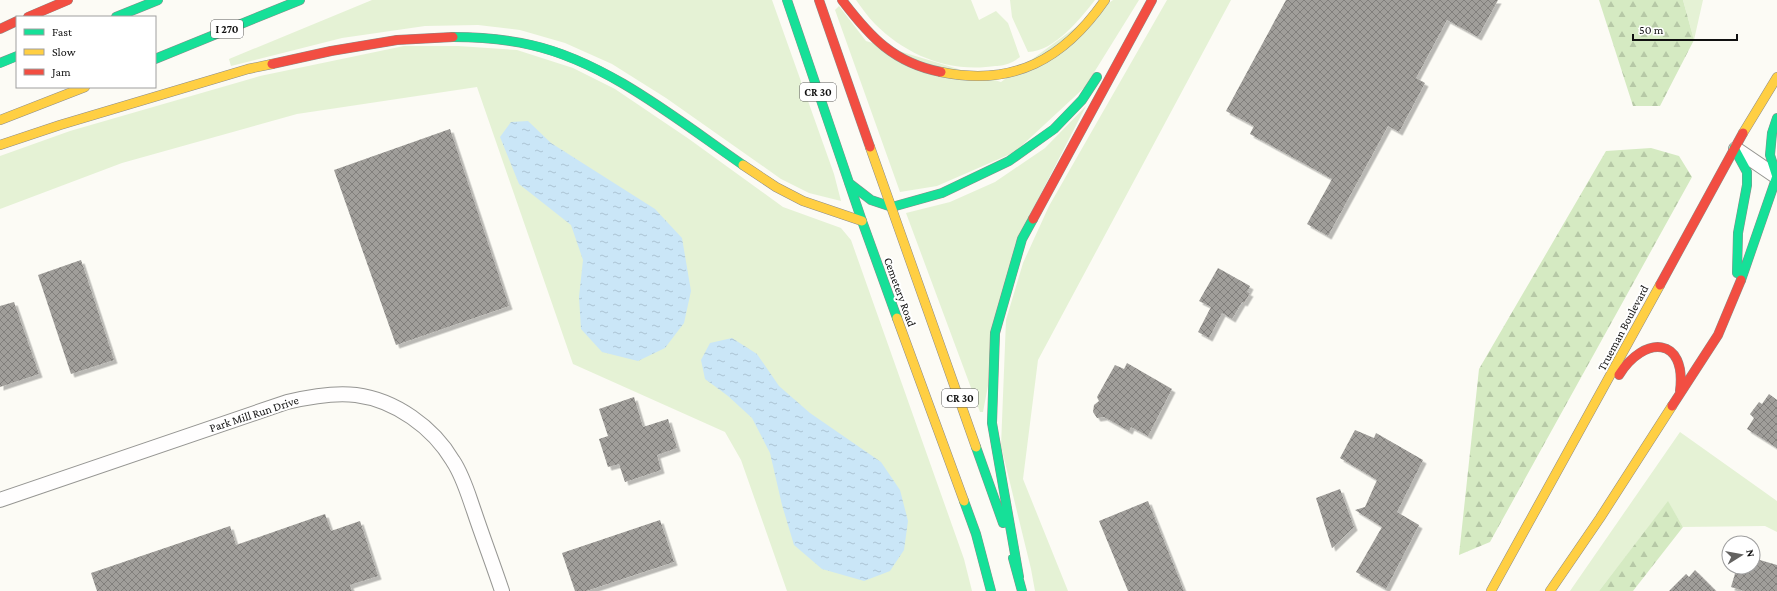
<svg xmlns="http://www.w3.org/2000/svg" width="1777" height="591" font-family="'Crimson Pro',serif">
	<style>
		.grass { fill: #e5f2d5 }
		.forest { fill: url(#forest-firs) }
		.water { fill: url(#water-ripples) }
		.building { fill: url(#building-cross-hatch); filter: url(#shadow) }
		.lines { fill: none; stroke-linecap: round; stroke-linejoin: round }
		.street-casing { stroke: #969693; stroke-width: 16 }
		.fast-casing { stroke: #8d8c8a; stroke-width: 10 }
		.slow-casing { stroke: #8d8c8a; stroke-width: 10 }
		.jam-casing { stroke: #8d8c8a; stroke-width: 10 }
		.street { stroke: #fffefe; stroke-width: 14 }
		.fast { stroke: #16e098; stroke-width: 9 }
		.slow { stroke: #ffcf43; stroke-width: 9 }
		.jam { stroke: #f24e42; stroke-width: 9 }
		.labels { text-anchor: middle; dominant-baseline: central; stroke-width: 4; stroke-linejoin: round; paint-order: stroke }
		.shield { fill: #fff; stroke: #585858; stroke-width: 1 }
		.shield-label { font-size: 11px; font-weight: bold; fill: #101010 }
		.street-label { font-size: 12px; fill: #101010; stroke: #fff }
	</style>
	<defs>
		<pattern id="forest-firs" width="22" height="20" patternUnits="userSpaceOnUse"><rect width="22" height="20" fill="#d5eac2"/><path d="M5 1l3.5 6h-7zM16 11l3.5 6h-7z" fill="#b6c8a6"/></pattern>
		<pattern id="water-ripples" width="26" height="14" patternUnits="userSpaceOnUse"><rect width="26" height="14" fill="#cae6f7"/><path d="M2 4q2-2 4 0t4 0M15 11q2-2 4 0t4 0" fill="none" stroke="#acc4d3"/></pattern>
		<pattern id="building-cross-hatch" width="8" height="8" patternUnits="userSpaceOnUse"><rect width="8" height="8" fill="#a09e9a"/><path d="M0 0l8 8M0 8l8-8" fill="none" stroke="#817f7c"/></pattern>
		<filter id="shadow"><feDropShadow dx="3.5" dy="3.5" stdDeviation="0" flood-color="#0004"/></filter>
	</defs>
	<rect width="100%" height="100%" fill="#fcfbf5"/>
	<path class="grass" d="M372,0H772L834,174L841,201L809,193L781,179L666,98L612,64L565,43L520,30L478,25L425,26L342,38L231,66L229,59Z
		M856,0H971L979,20L996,11L1008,23L1020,57C1007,67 1001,65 986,67C944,71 904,53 875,24C868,17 862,8 856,0Z
		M1010,0H1095C1080,19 1055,51 1028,52L1012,17Z
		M1113,0H1139L1085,87L1015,152L937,186L900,192L835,10L839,6L866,41L1001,82Z
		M1167,0H1231L1038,360L1023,479L1068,591H1035L1031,569L1001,446L1006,320L1023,263L1049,206Z
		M1683,0H1703L1694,40Z
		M404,46H458L517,50L573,68L615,89L689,139L783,207L841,228L851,240L964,559L972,591H787L741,460L725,432L573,364L477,87L297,114L122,163L0,209V156L70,131L260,76Z
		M1086,106L1015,244L983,412H980L906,213L950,202L995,182L1045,148Z
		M1680,432L1777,501V532L1765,526L1683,527L1668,502L1599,591H1570Z"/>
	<path class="forest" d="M1599,0H1683L1694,40L1660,106H1633Z
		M1651,148L1679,156L1692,177L1490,542L1459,555L1479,369L1606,151Z
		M1668,501L1683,527L1633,591H1599Z"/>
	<path class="water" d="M528,121L551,143L655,209L682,238L691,291L684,323L665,348L638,361L602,352L581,329L579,297L583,260L571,225L519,184L500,137L511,122Z
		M732,338L757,354L779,386L810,413L881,462L900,490L908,521L904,550L890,571L864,581L822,569L794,545L782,505L770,453L752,418L728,396L705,379L701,360L710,343Z"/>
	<path class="building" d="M1286,0H1498L1478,37L1447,20L1416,78L1425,83L1399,132L1388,126L1328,236L1307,224L1332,179L1250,134L1254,126L1226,111Z
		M450,129L509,306L396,345L334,170Z
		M81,260L114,360L71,374L38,275Z
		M1218,268L1250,286L1247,292L1250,293L1244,303L1242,302L1232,319L1222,313L1209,338L1198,332L1211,307L1199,301Z
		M14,302L39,374L0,387V306Z
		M1127,363L1172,389L1148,436L1131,427L1129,431L1104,417L1097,418L1093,412L1094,405L1099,401L1097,397L1115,365L1124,369Z
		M1769,394L1777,400V448L1747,429L1754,418L1750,414L1759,402L1762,404Z
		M634,397L643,427L668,419L677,448L657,455L661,470L625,482L619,464L608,467L599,439L608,436L599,409Z
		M1355,430L1374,438L1376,433L1423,460L1397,512L1419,525L1386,589L1356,572L1382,527L1355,510L1365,507L1377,480L1340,458Z
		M1340,489L1354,527L1332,548L1316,498Z
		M1148,501L1184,591H1128L1099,521Z
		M325,514L331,531L360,521L378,576L350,585L352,591H97L91,573L230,526L236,545Z
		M660,520L674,562L586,591H575L562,553Z
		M1753,558L1777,565V591H1744L1731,587L1737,567H1753Z
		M1695,570L1716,591H1669L1686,574L1689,577Z"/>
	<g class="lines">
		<g class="street-casing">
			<path id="street" d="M1736,149L1777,177
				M0,500L287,402C308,397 333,392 356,395C395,400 433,427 453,461C463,476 468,494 474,511C483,538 493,564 502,591"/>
		</g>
		<g class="fast-casing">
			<path id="fast" d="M787,0L862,221L897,318
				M116,17L158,0
				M453,37C479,37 505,39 531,45C607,62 679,121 743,165
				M155,59L300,0
				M0,63L17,56
				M1777,118L1772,133L1770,155L1777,177
				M1734,148L1747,172V185L1738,233L1737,273
				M849,183L871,200L892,207L942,193L1009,161L1054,129L1082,100L1097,77
				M1741,280L1777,176
				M976,447L1003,523
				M964,501L976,534L991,591
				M1013,558L1022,591
				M1019,577L992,423L995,333L1022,239L1033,219"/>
		</g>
		<g class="slow-casing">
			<path id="slow" d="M941,72C1014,87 1064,59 1105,0
				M0,120L85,87
				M1743,133L1777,77
				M0,145L60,125L248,69L272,64
				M870,147L976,447
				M743,165L776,187L803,201L862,221
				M897,318L964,501
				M1491,591L1660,285
				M1550,591L1600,518L1672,406"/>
		</g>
		<g class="jam-casing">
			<path id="jam" d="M819,0L870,147
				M842,0C870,37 894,63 941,72
				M28,17L68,0
				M0,29L17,21
				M272,64L331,51L397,40L453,37
				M1033,219L1152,0
				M1660,285L1743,133
				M1619,375C1644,335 1687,336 1680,391
				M1672,406L1718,335L1741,280"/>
		</g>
		<use href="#street" class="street"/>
		<use href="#fast" class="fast"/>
		<use href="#slow" class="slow"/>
		<use href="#jam" class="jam"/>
	</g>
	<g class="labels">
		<g class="shield">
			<rect x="211" y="20" width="32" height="18" rx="3"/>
			<rect x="800" y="83" width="36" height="18" rx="3"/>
			<rect x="942" y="389" width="36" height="18" rx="3"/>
		</g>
		<g class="shield-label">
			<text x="227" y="29">I 270</text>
			<text x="818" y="92">CR 30</text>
			<text x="960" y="398">CR 30</text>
		</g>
		<g class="street-label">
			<text transform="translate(900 292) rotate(70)">Cemetery Road</text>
			<text transform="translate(1623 328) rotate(-62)">Trueman Boulevard</text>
			<text transform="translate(254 414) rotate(-18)">Park Mill Run Drive</text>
		</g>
	</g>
	<rect x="16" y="16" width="140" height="72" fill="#ffffff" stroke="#9f9f9f"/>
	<rect x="24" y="29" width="20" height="6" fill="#16e098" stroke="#9f9f9f"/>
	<text x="52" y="36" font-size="12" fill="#101010">Fast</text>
	<rect x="24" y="49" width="20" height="6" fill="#ffcf43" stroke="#9f9f9f"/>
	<text x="52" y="56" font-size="12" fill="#101010">Slow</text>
	<rect x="24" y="69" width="20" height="6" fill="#f24e42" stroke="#9f9f9f"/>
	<text x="52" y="76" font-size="12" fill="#101010">Jam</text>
	<g transform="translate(1741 555) rotate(79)"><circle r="19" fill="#ffffff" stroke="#9f9f9f"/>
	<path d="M0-3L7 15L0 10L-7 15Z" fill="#636260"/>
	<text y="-6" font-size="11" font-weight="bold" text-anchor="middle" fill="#101010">N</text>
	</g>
	<path d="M1633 34v6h104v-6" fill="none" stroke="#101010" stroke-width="2"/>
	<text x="1639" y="34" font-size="12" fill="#101010" stroke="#ffffff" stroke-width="3" paint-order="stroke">50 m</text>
</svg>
